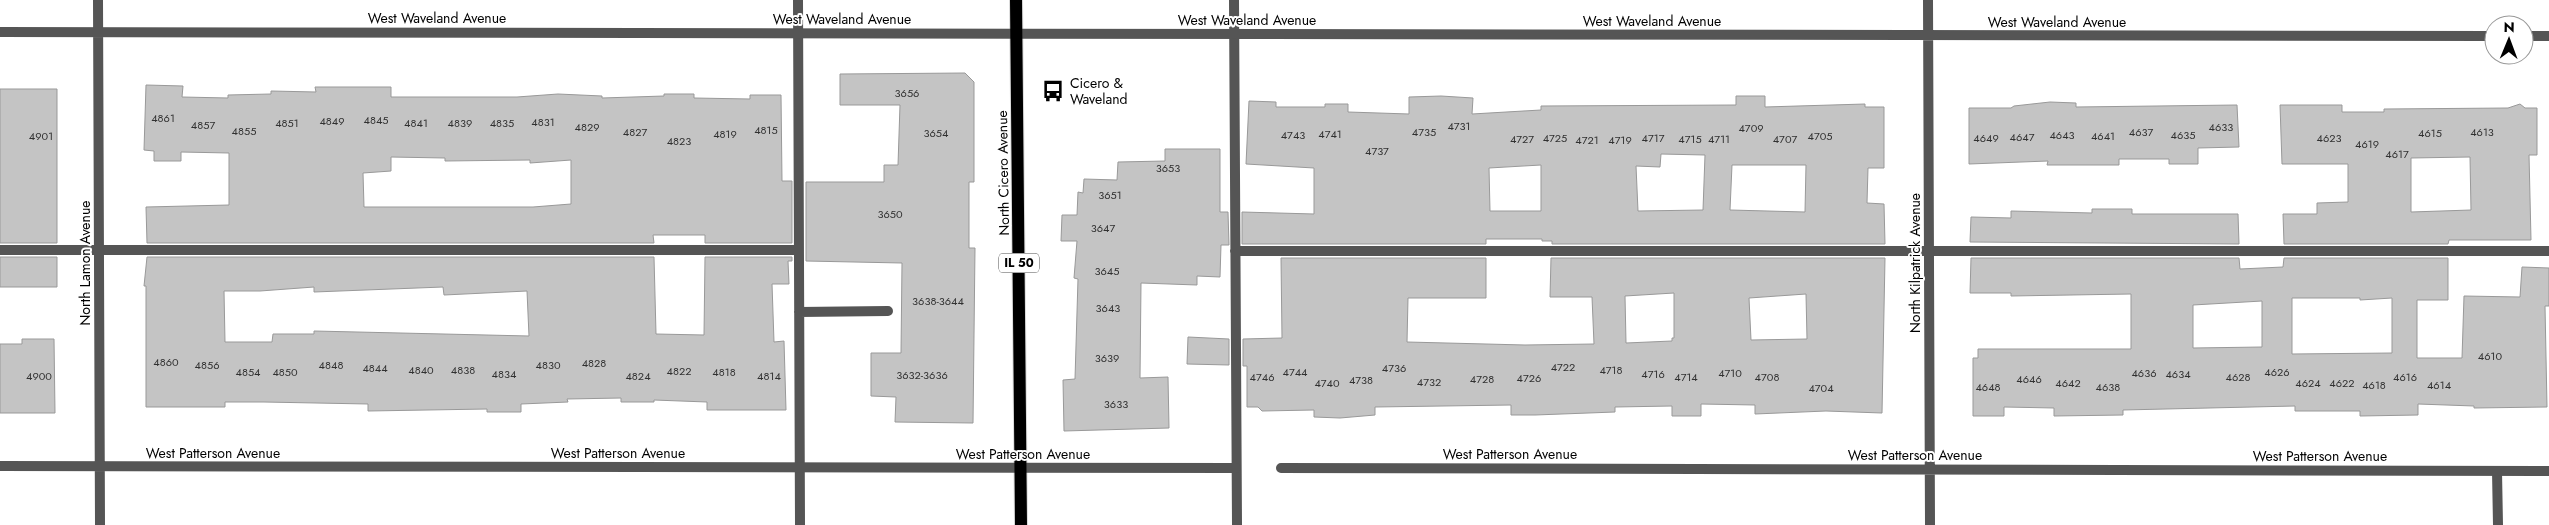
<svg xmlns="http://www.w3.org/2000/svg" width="2549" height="525" font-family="Jost,sans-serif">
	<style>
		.building { fill: #c4c4c4; stroke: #999; fill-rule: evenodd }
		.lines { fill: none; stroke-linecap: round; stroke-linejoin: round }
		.primary-casing { stroke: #dbdbdb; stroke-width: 14 }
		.service { stroke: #555; stroke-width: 10 }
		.minor { stroke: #555; stroke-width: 10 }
		.primary { stroke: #000; stroke-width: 12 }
		.labels { text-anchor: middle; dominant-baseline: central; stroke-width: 4; stroke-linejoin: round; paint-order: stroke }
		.number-label { font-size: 11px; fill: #313131 }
		.shield { fill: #fff; stroke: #4c4c4c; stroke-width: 1 }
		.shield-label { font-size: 12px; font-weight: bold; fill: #000 }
		.street-label { font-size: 14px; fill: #000; stroke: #fff }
		.poi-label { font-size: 14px; fill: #000; stroke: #fff; text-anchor: start }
	</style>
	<rect width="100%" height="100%" fill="#fff"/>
	<path class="building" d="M965,73L974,82V182H969V248H975L973,423L895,422L896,397L871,396V353H901L902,263L806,261V182H884V165H898L900,105H840V74Z
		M146,85L183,86L182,97L228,98V95L271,94V91L316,92L315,87H391V97H517L558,94L602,96V98L664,96V94H694V98L750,99V95H781L782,181H792V243H705V235H653L654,243H147L146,207L229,205V153L181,152V161H154V151L144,150ZM391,157L445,158V161L530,160V163L571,160V204L533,207H364L363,173L391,171Z
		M0,89H57V243H0Z
		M1441,96L1473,98L1472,114L1541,110V106L1736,105V96H1765V107L1865,104V107H1884V168H1868L1867,203L1884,204L1885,244H1552V241H1542V239H1486V244H1242V212L1314,214V168L1246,164L1249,101L1276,102V107H1325V104H1348V112L1409,114V97ZM1661,154L1705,155L1703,210L1638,211L1636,166L1660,167ZM1541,165V211H1490L1489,168ZM1732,165H1806L1805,212L1730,210Z
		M2050,102L2076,103V107L2237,105L2239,147L2198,148V164H2169V159H2119V165H2047L2048,161L1969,164V108H2011L2014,106Z
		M2520,104L2525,108H2537V155H2529L2531,240H2449L2448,244H2284L2283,214H2317V203L2348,202V164H2282L2280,105H2342V112H2384V109L2508,108ZM2470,157L2471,210L2411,212V158Z
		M1165,149H1220V212H1228L1229,245H1221L1220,277L1197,276V285L1141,283L1140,378L1168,377L1169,428L1064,431L1063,380L1075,379L1078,279L1074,278L1077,241H1061L1062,215H1077L1078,192L1083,193L1084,179L1117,180L1118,162L1165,161Z
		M2092,209H2132V214H2238L2239,244L1970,242L1971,217L2011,218V211L2092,213Z
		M0,257H57V287H0Z
		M147,257H654L656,334L704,335L705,257H792V261H788L789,284H772L774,342L784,341L786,410H707V402L654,400V402H621V398L567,399L568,402L521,404V412H487V409L368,411V404L264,402H225V407H146V286H144ZM314,287V292L443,287L444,295L527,291L529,336L314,331V334H273L272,342H225L224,291H260Z
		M1281,258H1486V298H1408L1407,342L1525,345L1594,344L1592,297H1550L1551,258H1885L1882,413L1826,411L1755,414V405L1701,404V416H1672V406L1615,407V412L1535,415H1511V405L1375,407V415L1340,418L1314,417V410L1262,411L1258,407H1247V366H1243V339L1282,338ZM1674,293V338H1672V341L1626,343L1625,296ZM1806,294L1807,339L1751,340L1749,298Z
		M1971,258H2239L2240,269L2283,267L2284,258H2448V300H2417V358H2462L2464,296L2520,297L2522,267L2549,268V306H2545L2547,407L2474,408V406L2418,404V415L2360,416V411H2295V406L2123,410V415L2054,416V408L2004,407V416H1973V358H1978V349H2131V294L2011,296V293H1970ZM2292,298H2360V300L2392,298V353L2292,354ZM2262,301V347L2193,348V305Z
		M1188,337L1229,339V365L1187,364Z
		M22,339H54L55,413H0V344H22Z"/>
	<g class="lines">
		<g class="primary-casing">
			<path id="primary" d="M1016,0L1021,525"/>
		</g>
		<path class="service" d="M798,0L800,525
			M1234,0L1237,525
			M0,250H799
			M1235,251H2549
			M799,312L888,311
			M2497,471L2498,525"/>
		<path class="minor" d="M98,0L100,525
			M1928,0L1930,525
			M0,32L2494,36
			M2524,36H2549
			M0,466L1236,468
			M1281,468L2549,471"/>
		<use href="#primary" class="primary"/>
	</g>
	<defs>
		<g id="bus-bare" transform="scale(1.725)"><path d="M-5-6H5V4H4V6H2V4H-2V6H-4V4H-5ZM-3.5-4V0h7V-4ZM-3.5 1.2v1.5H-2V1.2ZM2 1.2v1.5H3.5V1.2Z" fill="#000" stroke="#fff" stroke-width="2.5" paint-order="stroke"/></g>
	</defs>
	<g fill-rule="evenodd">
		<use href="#bus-bare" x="1053" y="91"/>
	</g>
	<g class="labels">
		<g class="number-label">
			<text x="907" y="93">3656</text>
			<text x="163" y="118">4861</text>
			<text x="376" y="120">4845</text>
			<text x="332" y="121">4849</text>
			<text x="543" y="122">4831</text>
			<text x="287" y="123">4851</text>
			<text x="416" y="123">4841</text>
			<text x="460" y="123">4839</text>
			<text x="502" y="123">4835</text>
			<text x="203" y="125">4857</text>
			<text x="1459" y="126">4731</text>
			<text x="587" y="127">4829</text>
			<text x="2221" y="127">4633</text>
			<text x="1751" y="128">4709</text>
			<text x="766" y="130">4815</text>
			<text x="244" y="131">4855</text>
			<text x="635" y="132">4827</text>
			<text x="1424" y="132">4735</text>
			<text x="2141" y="132">4637</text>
			<text x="2482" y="132">4613</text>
			<text x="936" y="133">3654</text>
			<text x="2430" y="133">4615</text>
			<text x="725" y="134">4819</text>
			<text x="1330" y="134">4741</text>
			<text x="1293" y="135">4743</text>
			<text x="2062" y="135">4643</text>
			<text x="2183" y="135">4635</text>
			<text x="41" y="136">4901</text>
			<text x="1820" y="136">4705</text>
			<text x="2103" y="136">4641</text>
			<text x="2022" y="137">4647</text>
			<text x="1555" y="138">4725</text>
			<text x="1653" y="138">4717</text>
			<text x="1986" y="138">4649</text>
			<text x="2329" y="138">4623</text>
			<text x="1522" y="139">4727</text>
			<text x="1690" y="139">4715</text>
			<text x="1719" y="139">4711</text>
			<text x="1785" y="139">4707</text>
			<text x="1587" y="140">4721</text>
			<text x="1620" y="140">4719</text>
			<text x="679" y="141">4823</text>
			<text x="2367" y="144">4619</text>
			<text x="1377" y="151">4737</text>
			<text x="2397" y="154">4617</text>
			<text x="1168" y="168">3653</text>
			<text x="1110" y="195">3651</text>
			<text x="890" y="214">3650</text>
			<text x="1103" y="228">3647</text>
			<text x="1107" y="271">3645</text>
			<text x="938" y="301">3638-3644</text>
			<text x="1108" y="308">3643</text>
			<text x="2490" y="356">4610</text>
			<text x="1107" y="358">3639</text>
			<text x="166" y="362">4860</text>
			<text x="594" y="363">4828</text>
			<text x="207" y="365">4856</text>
			<text x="331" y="365">4848</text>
			<text x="548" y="365">4830</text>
			<text x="1563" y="367">4722</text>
			<text x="375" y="368">4844</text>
			<text x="1394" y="368">4736</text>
			<text x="421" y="370">4840</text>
			<text x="463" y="370">4838</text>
			<text x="1611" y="370">4718</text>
			<text x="679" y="371">4822</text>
			<text x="248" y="372">4854</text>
			<text x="285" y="372">4850</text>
			<text x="724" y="372">4818</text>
			<text x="1295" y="372">4744</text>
			<text x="2277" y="372">4626</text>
			<text x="1730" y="373">4710</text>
			<text x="2144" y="373">4636</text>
			<text x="504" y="374">4834</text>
			<text x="1653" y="374">4716</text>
			<text x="2178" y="374">4634</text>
			<text x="922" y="375">3632-3636</text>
			<text x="39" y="376">4900</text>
			<text x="638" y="376">4824</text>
			<text x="769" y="376">4814</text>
			<text x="1262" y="377">4746</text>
			<text x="1686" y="377">4714</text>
			<text x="1767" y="377">4708</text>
			<text x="2238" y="377">4628</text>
			<text x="2405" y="377">4616</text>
			<text x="1529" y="378">4726</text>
			<text x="1482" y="379">4728</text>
			<text x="2029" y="379">4646</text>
			<text x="1361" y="380">4738</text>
			<text x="1429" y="382">4732</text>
			<text x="1327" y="383">4740</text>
			<text x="2068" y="383">4642</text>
			<text x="2308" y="383">4624</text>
			<text x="2342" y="383">4622</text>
			<text x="2374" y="385">4618</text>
			<text x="2439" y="385">4614</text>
			<text x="1988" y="387">4648</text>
			<text x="2108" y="387">4638</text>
			<text x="1821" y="388">4704</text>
			<text x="1116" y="404">3633</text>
		</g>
		<rect class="shield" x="999" y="253.5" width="40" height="19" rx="4"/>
		<g class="shield-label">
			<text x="1019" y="263">IL 50</text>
		</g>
		<g class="street-label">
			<text x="437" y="18">West Waveland Avenue</text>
			<text x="842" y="19">West Waveland Avenue</text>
			<text x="1247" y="20">West Waveland Avenue</text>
			<text x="1652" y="21">West Waveland Avenue</text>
			<text x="2057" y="22">West Waveland Avenue</text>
			<text transform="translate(1003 173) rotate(-91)">North Cicero Avenue</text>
			<text transform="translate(85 263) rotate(-90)">North Lamon Avenue</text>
			<text transform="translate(1915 263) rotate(-90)">North Kilpatrick Avenue</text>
			<text x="213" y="453">West Patterson Avenue</text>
			<text x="618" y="453">West Patterson Avenue</text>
			<text x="1023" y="454">West Patterson Avenue</text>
			<text x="1510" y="454">West Patterson Avenue</text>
			<text x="1915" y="455">West Patterson Avenue</text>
			<text x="2320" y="456">West Patterson Avenue</text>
		</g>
		<g class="poi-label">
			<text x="1070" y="83">Cicero &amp;<tspan x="1070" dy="16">Waveland</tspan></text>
		</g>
	</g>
	<g transform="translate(2509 40) rotate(1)"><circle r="24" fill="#ffffff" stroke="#999999"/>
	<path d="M0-4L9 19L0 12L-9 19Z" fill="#000000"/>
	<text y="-8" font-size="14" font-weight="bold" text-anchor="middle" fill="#000000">N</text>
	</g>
</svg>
